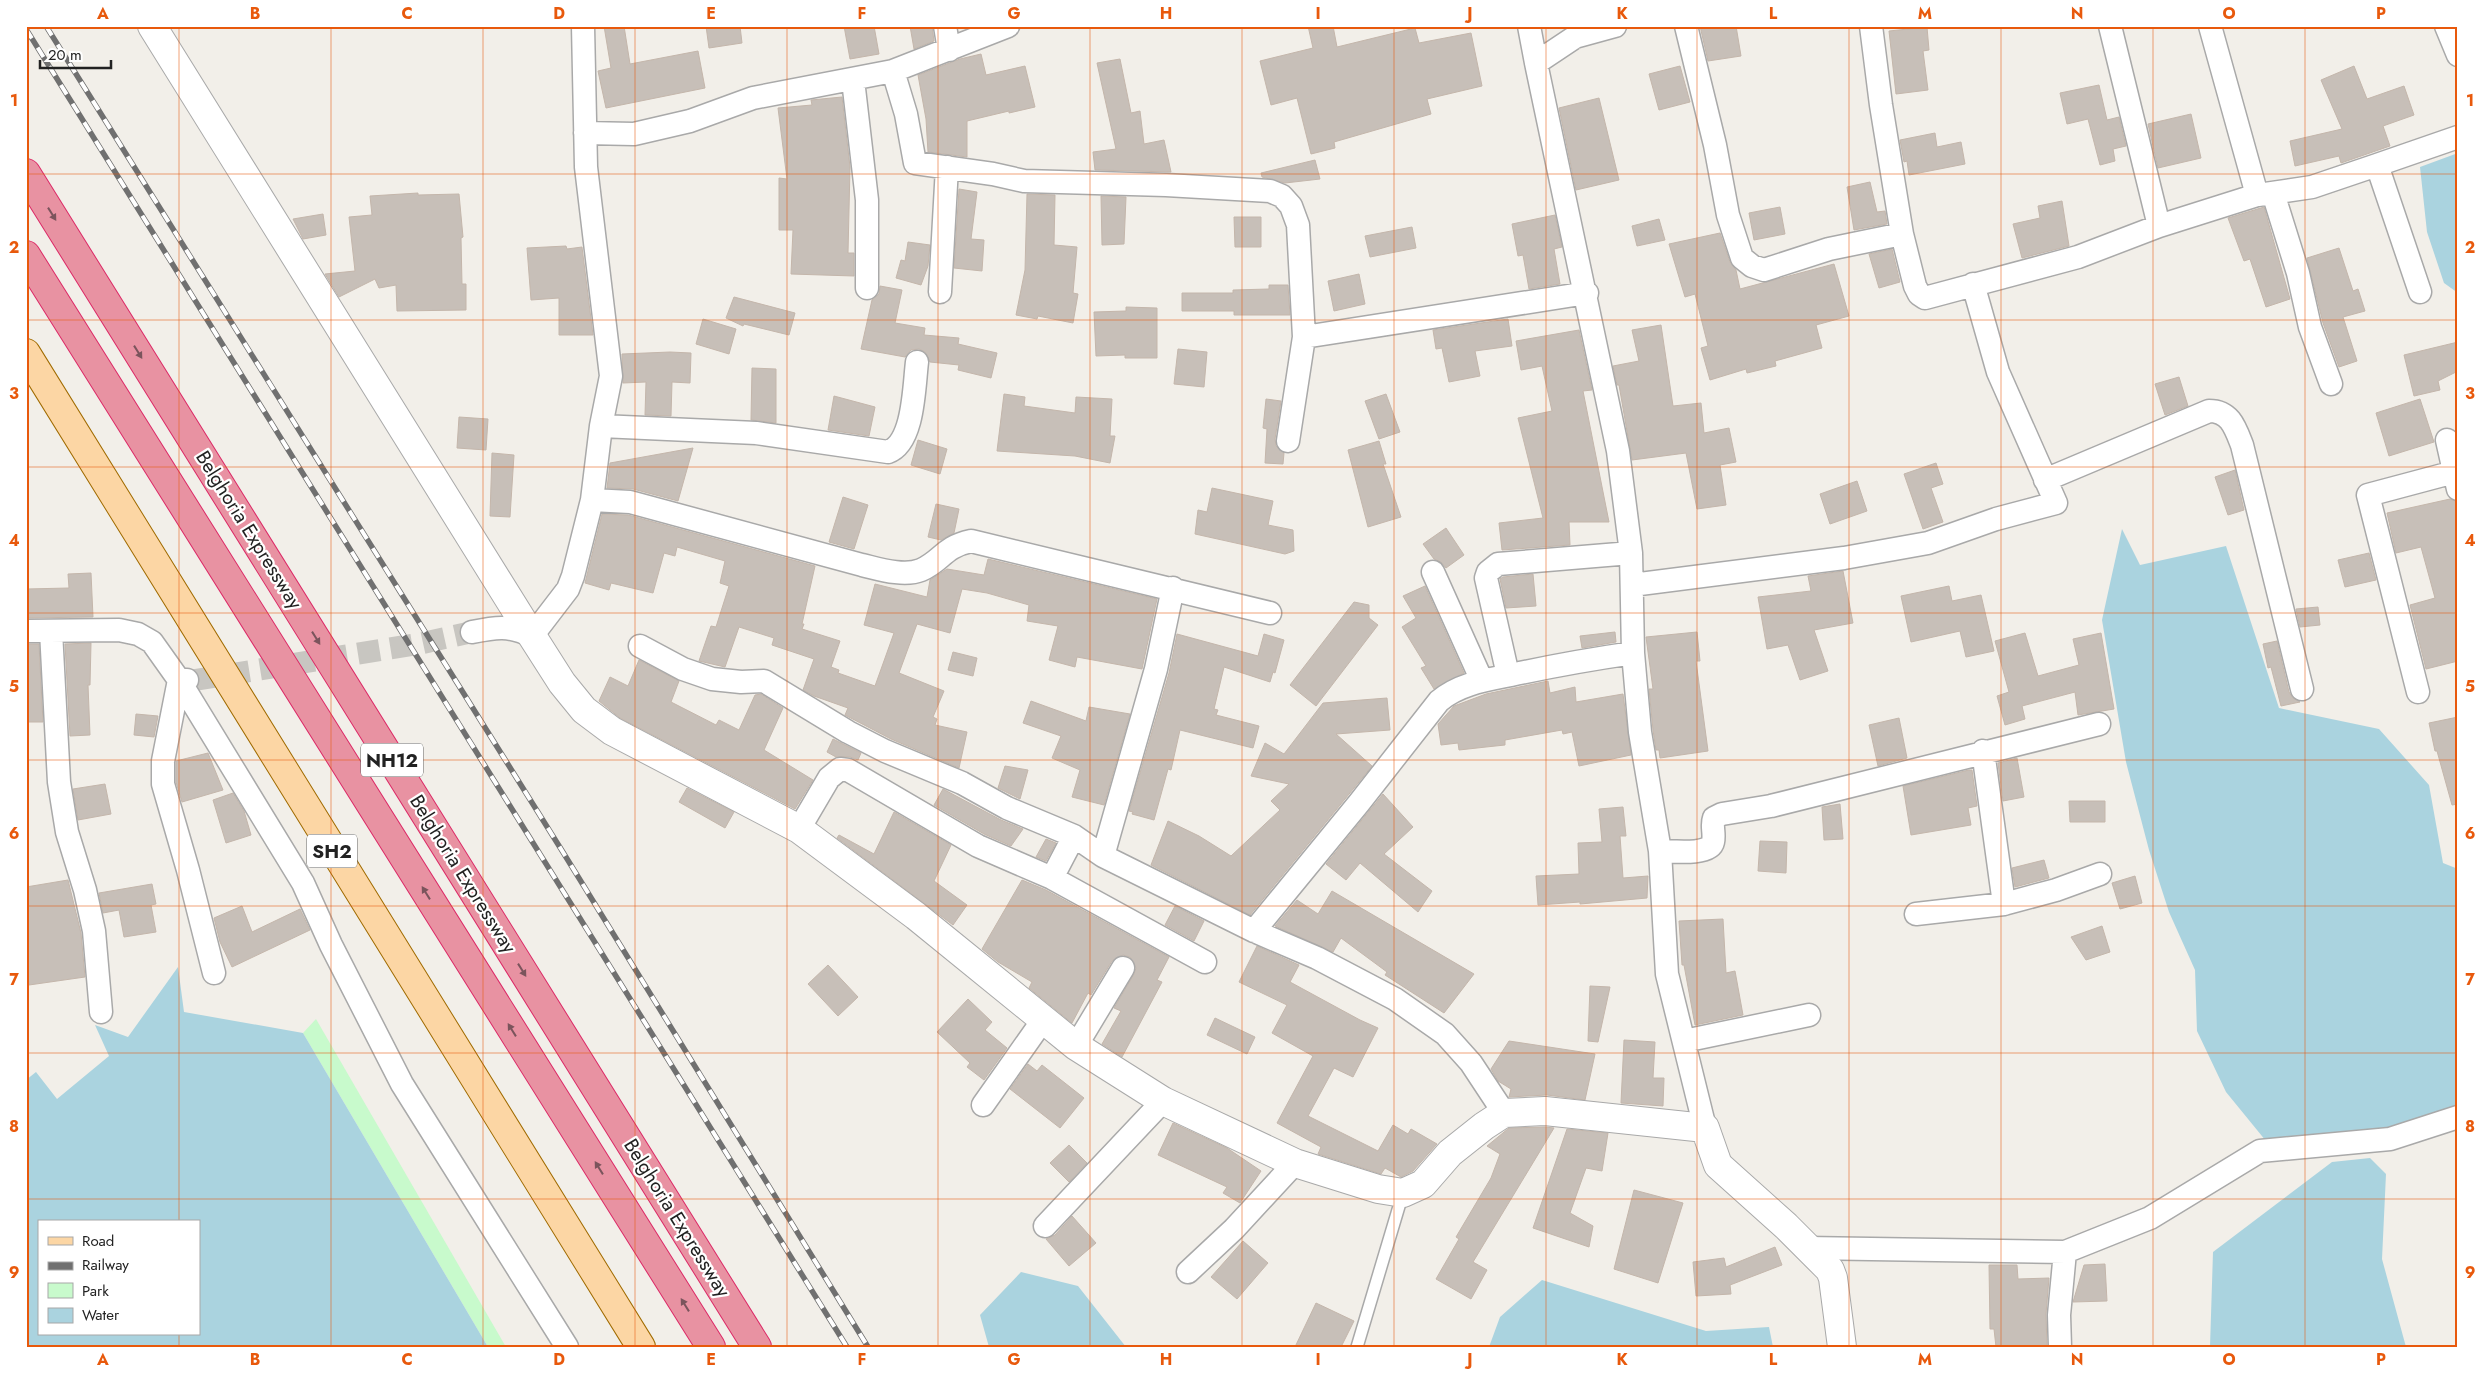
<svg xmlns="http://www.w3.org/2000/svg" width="2484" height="1373" font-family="Jost,sans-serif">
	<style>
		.park { fill: #c8facc }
		.water { fill: #aad3df; fill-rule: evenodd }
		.building { fill: #c7bfb8; stroke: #c4b6ab }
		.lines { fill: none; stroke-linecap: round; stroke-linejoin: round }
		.minor-tunnel { stroke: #c8c6c1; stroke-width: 22; stroke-dasharray: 22 11; stroke-linecap: butt }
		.service-casing { stroke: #a9a9a9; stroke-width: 14 }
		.minor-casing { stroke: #a9a9a9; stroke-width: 25 }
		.tertiary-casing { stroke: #a9a9a9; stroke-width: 30 }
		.primary-casing { stroke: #a06b00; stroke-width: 30 }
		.motorway-casing { stroke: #dc2a67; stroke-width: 30 }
		.service { stroke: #fff; stroke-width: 11 }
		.minor { stroke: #fff; stroke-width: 22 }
		.tertiary { stroke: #fff; stroke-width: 28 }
		.primary { stroke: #fcd6a4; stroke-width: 28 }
		.motorway { stroke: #e892a2; stroke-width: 28 }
		.rail-casing { stroke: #707070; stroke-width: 5.5 }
		.rail { stroke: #fff; stroke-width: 4; stroke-dasharray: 11; stroke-linecap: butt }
		.oneway { fill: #7b545c }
		.grid { fill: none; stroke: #e8590c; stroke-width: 1; stroke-opacity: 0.55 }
		.labels { text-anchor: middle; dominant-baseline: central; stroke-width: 4.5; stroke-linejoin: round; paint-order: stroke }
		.shield { fill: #fff; stroke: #646464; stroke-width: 1 }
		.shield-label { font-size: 19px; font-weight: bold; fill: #222 }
		.street-label { font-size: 20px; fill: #222; stroke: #fff }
		.neatline { fill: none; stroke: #e8590c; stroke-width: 2 }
		.grid-label { font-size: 16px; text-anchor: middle; font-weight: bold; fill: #e8590c }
	</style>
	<rect width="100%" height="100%" fill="#f2efe9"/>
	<path class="park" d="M316,1019L506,1347H488L303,1033Z"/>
	<path class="water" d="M2458,153V293L2444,283L2427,232L2420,167Z
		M2122,529L2140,565L2226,546L2279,708L2379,729L2429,785L2443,863L2458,869V1114L2322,1144L2266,1141L2226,1092L2197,1031L2195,970L2169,912L2149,850L2126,762L2102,620Z
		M178,967L184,1012L303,1033L488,1347H26V1080L36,1072L57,1099L109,1056L95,1025L128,1037ZM39,1222H199V1334H39Z
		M2370,1158L2386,1174L2382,1259L2406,1347H2210L2213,1252L2332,1162Z
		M1021,1272L1078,1286L1126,1347H989L980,1315Z
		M1542,1280L1706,1331L1769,1327L1773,1347H1489L1500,1317Z"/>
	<path class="building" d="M604,26H624L630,64L698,51L705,88L606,108L598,71L611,68Z
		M706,26H740L742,43L709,48Z
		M844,26H874L879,54L850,59Z
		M910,26H932L934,41L914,49Z
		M1308,26H1333L1337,47L1415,28L1419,43L1471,33L1482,86L1427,99L1431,114L1334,142L1335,148L1311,154L1297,98L1271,105L1260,61L1313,48Z
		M1700,26H1736L1741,56L1708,61Z
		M1927,27L1929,50L1923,51L1928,90L1896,94L1889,31Z
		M981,54L986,75L1025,66L1035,107L1009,113V111L967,121V157L928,152L926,119L918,75L960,59Z
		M1120,59L1131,113L1140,111L1144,144L1164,140L1171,172L1095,170L1093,152L1116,149L1097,63Z
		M1680,66L1690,102L1659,110L1649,74Z
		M2354,66L2367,99L2404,86L2414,115L2383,126L2390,146L2341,163L2339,156L2295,166L2290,141L2342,129L2321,80Z
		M2099,85L2107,120L2119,117L2126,146L2113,149L2115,161L2100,165L2088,119L2067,124L2060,93Z
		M842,97L850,167L848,253H854V276L791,274L793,230H779V178L787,179L778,108L812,105L811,100Z
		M1599,98L1619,180L1576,190L1559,108Z
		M2191,114L2201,158L2158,168L2148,124Z
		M1935,133L1937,147L1961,142L1965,164L1909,175L1907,161L1904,162L1900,140Z
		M1315,160L1320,179L1285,183L1262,177L1261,173Z
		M1870,182L1877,212L1885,211L1887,224L1854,230L1847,187Z
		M959,189L977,192L971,239L984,240L982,271L954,268Z
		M418,193V195L459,194L463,237L461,238L462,284H466V310L397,311L396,285L379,288L375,279L339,297L325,274L355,271L349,217L372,215L370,196Z
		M1027,194L1055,195L1054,245L1077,247L1073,293L1078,294L1073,323L1038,316L1037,319L1016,315L1025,270Z
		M1101,196L1126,197L1124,244L1102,245Z
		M2062,201L2069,246L2022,258L2013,224L2040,218L2038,206Z
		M1780,207L1785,234L1754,240L1749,213Z
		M2264,207L2290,299L2266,307L2250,259L2244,261L2228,218Z
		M323,214L326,235L303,239L293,219Z
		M1555,215L1562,247L1554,249L1560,284L1529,289L1523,255L1518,256L1512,224Z
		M1234,217H1261V247H1235Z
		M1659,219L1665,240L1637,246L1632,226Z
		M1412,227L1416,248L1370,257L1365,236Z
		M1720,233L1730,262L1736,270L1740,289L1834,264L1849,316L1816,325L1822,348L1775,361L1776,366L1747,373L1746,369L1710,380L1701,348L1708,346L1695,294L1685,297L1669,244Z
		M908,242L930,245L928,266L921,285L896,278L901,260L905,261Z
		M566,246L567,249L582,247L593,335H559V298L531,300L527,248Z
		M2339,248L2353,291L2358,289L2365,311L2343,317L2357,361L2339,367L2323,323L2307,258Z
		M1892,249L1900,282L1879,288L1869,254Z
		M1359,274L1365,304L1334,311L1328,281Z
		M1269,285H1288L1290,315H1234V311H1182V293H1233V290L1269,289Z
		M880,286L902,290L895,323L925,328L924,335L959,338L958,344L997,353L991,378L958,370L959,365L930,362L925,352L919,349L911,350L905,357L861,349L872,300L879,294Z
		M734,297L795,313L789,335L744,324L743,326L726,318Z
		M1126,307L1157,308V358H1125V355L1096,356L1094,312L1126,311Z
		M703,319L736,329L729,354L696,344Z
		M1508,319L1512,346L1475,351L1480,376L1449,382L1442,348L1436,349L1433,330Z
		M1661,325L1673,406L1701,403L1704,433L1729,428L1736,462L1720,465L1726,505L1697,509L1686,453L1632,460L1619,385H1617L1613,366L1639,361L1632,330Z
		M1579,330L1592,390L1583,391L1609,522H1569L1570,545L1502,550L1499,523L1543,518L1518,418L1552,411L1542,366L1521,370L1516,341Z
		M2458,342V371L2438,381L2440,390L2414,396L2404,355Z
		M1178,349L1207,352L1204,387L1174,384Z
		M670,352L691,353L690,383L672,382L671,416L645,415L646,382L623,383L622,354Z
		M752,368L776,369V423L751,420Z
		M2179,377L2188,406L2165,415L2155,384Z
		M1004,394L1025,397L1024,406L1075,413L1076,397L1112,399L1110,436H1115L1110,463L1075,456L997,451Z
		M1386,394L1400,432L1379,439L1365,401Z
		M834,396L875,407L869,436L828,430Z
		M1266,399L1281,401L1275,439L1276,446L1284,453L1283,464L1265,463L1267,429L1263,428Z
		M2420,399L2434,442L2389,456L2376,413Z
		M459,417L488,419L486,450L457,448Z
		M918,440L947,449L940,474L911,465Z
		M1379,441L1386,464H1383L1401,517L1368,527L1348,450Z
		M693,448L678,501L633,489L607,488L610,463Z
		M492,453L514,455L510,517L490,516Z
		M1936,463L1943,484L1931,488L1943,522L1923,529L1904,474Z
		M2235,470L2244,510L2228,515L2215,477Z
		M1857,481L1867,511L1830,524L1820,494Z
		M1212,488L1273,501L1268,525L1293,530L1294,551L1285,554L1195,534L1198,510L1207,512Z
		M843,497L868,505L854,549L829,542Z
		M2450,499L2458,502V661L2426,669L2410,605L2435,598L2421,547L2396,553L2387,513Z
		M936,504L959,509L954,533L941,540L928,537Z
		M602,514L628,515L815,566L802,624H804L802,629L840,641L831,667L839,670L838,673L875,686L894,633L864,625L875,584L927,597L930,580L947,569L984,575L988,559L1157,599L1142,669L1077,657L1075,667L1049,660L1058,626L1027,621L1029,605L987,593L962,589L950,633L917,624L899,673L944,691L933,717L937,719L935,725L967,732L959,768L891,739L845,715L848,708L814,696L803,690L814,659L772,645L774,638L739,627L725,667L699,661L711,626L716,627L729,586L720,583L725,561L677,547L675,556L664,553L653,593L611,583L609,590L585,583Z
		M1446,528L1464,555L1446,568L1441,562L1434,559L1423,544Z
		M2369,553L2376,580L2345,587L2338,560Z
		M1843,571L1853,623L1814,630L1828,671L1800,680L1788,645L1767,649L1758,597L1811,591L1808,576Z
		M91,573L93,617L26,618V589L69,588L68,574Z
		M1533,574L1536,606L1506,608L1500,579L1503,577Z
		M1425,586L1464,673L1434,689L1421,668L1426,666L1402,627L1416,618L1403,596Z
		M1949,586L1952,601L1981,595L1994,651L1966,657L1960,631L1911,642L1901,596Z
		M1354,602L1369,605V618L1378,625L1316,706L1290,685Z
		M2318,607L2320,625L2300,627L2296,609Z
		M1615,632L1616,642L1582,648L1580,636Z
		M1697,632L1700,661H1696L1708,751L1660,758L1659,750H1656L1653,730L1649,689H1653L1646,637Z
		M2025,633L2038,676L2079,665L2073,639L2101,633L2114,709L2078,715L2075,692L2022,706L2025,719L2005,725L1997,696L2009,692L1995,641Z
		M1177,634L1258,656L1264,634L1284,640L1275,673L1273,672L1270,682L1224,667L1214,709L1218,710L1216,715L1259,726L1253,748L1180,730L1171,770L1168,769L1154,820L1132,814L1133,812L1129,811L1169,673Z
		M2277,641L2289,692L2293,698L2300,702L2281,706L2271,667L2268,668L2263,644Z
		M91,643L90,685H88L90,735L70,736L65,644Z
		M28,644H39L43,722H28Z
		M953,652L977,658L973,676L948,670Z
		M639,660L679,681L671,702L716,725L719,720L739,730L755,695L761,694L783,708L764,750L813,780L795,809L620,718L599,701L610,677L628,686Z
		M1548,681L1550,693L1575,687L1576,702L1623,694L1631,755L1579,766L1572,732L1563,734L1562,730L1505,740V745L1486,747L1459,750L1458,743L1441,745L1438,724L1454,706L1486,694Z
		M1387,698L1390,730L1336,734L1372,766L1250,915L1151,865L1168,821L1199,836L1231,856L1280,810L1271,801L1289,784L1251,776L1265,743L1284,754L1323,703Z
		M1031,701L1086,721L1089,707L1130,714L1104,805L1072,797L1080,770L1052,758L1061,736L1023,723Z
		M136,714L158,716L154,737L134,735Z
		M2458,717V804L2452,805L2437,751H2435L2429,723Z
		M1899,718L1907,758L1878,766L1869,725Z
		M833,739L861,753L858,760L850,757H836L827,752Z
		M208,753L223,790L182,802L176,782V761Z
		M2017,758L2024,797L2003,801L1998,763Z
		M1005,766L1028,770L1020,799L998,788Z
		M1969,770H1972L1977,806L1968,808L1971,825L1911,835L1903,786Z
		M105,784L111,814L78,820L73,789Z
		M687,788L734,812L725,828L679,802Z
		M943,789L1001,820L1023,829L1011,846L984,834L934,805Z
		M233,793L244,811L251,835L226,843L213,800Z
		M1383,794L1413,827L1384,854L1432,891L1418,912L1360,863L1346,880L1326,864Z
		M2069,801H2105V822H2070Z
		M1840,804L1843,839L1824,840L1822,807Z
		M1623,807L1626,836H1620L1623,878L1648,876L1647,898L1580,904V902L1538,905L1536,876L1579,874L1578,843L1602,842L1599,809Z
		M894,812L951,845L934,881L967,905L953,925L837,838L839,835L874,854Z
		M1046,839L1056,843L1046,861L1036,857Z
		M1760,841L1787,842L1786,873L1758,871Z
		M2044,860L2049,878L2015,887L2012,868Z
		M2135,876L2142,903L2120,909L2112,883Z
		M68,880L81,933L85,977L29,985L26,959V887Z
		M1022,880L1046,890L1169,957L1157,980L1162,982L1122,1057L1102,1044L1121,1011L1114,1008L1134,974L1136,968L1130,957L1123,955L1112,961L1091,995L1088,993L1072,1023L1029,988L1032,982L998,962L982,949Z
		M152,884L156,904L151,905L156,932L124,937L119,910L103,913L99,893Z
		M1332,891L1474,974L1444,1013L1385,975L1387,972L1341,938L1333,952L1275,926L1297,900L1318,914Z
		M242,906L252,932L300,909L310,930L232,967L220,942L214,918Z
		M1175,906L1204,921L1194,941L1165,925Z
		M1723,919L1726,973L1735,971L1743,1015L1695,1025L1684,965H1682L1679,921Z
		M2102,926L2110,952L2086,960L2071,937Z
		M1257,946L1299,965L1290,982L1360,1020L1378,1028L1353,1077L1334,1068L1308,1116L1378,1151L1393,1125L1408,1134L1411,1129L1437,1144L1413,1171L1401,1177L1385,1168L1381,1174L1318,1154L1321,1147L1277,1123L1313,1056L1272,1033L1287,1005L1239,982Z
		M828,965L858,997L838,1016L808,984Z
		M1590,986L1610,987L1598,1042L1588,1041Z
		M968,999L992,1022L985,1030L1007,1048L984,1080L967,1067L970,1063L937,1032Z
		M1215,1018L1255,1037L1247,1054L1207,1035Z
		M1624,1040L1655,1042L1653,1078H1664L1663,1106L1621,1103Z
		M1509,1041L1595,1054L1585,1100L1547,1095L1509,1097L1511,1089L1498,1081L1491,1069Z
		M1028,1064L1037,1071L1042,1065L1084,1098L1060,1128L1010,1089Z
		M1173,1123L1227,1148L1261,1171L1240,1203L1223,1193L1227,1187L1158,1155Z
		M1545,1127L1554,1128L1473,1262L1487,1270L1471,1299L1436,1279L1459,1239L1456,1237L1491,1178L1500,1154L1487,1146L1509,1128Z
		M1567,1129L1608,1133L1602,1171L1586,1168L1570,1213L1593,1226L1589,1247L1533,1228Z
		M1069,1145L1087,1163L1069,1182L1050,1163Z
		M1634,1190L1683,1203L1658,1283L1614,1269Z
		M1072,1216L1096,1243L1069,1266L1046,1239L1055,1235Z
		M1243,1241L1268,1263L1237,1299L1211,1277Z
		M1775,1247L1782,1265L1730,1285L1731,1294L1696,1296L1693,1262L1724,1258L1726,1267Z
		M2105,1264L2107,1301L2073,1302L2084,1265Z
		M1989,1265H2017L2018,1279L2049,1278L2046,1314L2047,1347H1996L1994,1329H1990Z
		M1316,1303L1354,1321L1341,1347H1295Z"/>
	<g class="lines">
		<path class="minor-tunnel" d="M195,680L418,644L472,632"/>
		<g class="service-casing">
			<path id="service" d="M1357,1347L1403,1193"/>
		</g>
		<g class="minor-casing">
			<path id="minor" d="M945,26L949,50
				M1529,26L1536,63
				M1615,26L1575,37L1536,63L1618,451L1631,553L1633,653L1640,732L1660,851L1667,974L1705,1128
				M1686,26L1715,145L1728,215L1742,258L1752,266L1764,270L1829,249L1902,234
				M1871,26L1881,105L1902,234L1915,286L1919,294L1925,298L2078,257L2159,226L2257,195L2210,26
				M2110,26L2159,226
				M2446,26L2458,55
				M893,71L906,114L915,163L993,174L1024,181L1166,185L1270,191L1282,196L1291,206L1298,225L1304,337L1288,441
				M853,80L867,200V288
				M585,133L634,134L690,121L753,98L893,71L1008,26
				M2273,193L2298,273L2310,327L2331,384
				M2258,195L2312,187L2377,165
				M940,292L947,167
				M2420,292L2377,165L2458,137
				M1304,337L1587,293
				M601,426L756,433L888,452C914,443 914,386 917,362
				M2447,440L2458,489
				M2045,480L2209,411C2230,411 2235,427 2242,445L2302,689
				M592,500L630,502L862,565C879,569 904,577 921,570C942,561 943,547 971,541L1270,613
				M1433,572L1482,681
				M1632,585L1844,558L1928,543L1996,519L2056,503L1998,372L1973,284
				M1173,588L1156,669L1103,856L1254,931L1317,958L1395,999L1445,1034L1471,1063L1504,1113
				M26,631L119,630L138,634L152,642L179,680L303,883L331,945L402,1084L567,1347
				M51,631L59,782L67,832L85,890L94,931L101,1012
				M472,632C497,627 508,625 532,636L568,589L573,576L592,500L601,426L611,376L586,167L583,26
				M640,646L683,669L712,679L741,682L764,681L848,732L885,751L962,783L1007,808L1074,836L1103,856
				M1508,675L1486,578L1488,572L1498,564L1631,553
				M187,680H179L163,761V784L188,870L214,973
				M2418,692L2368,495L2458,471
				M1983,751L2004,904
				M799,829L829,778L840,769L848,770L978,846L1052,878L1205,962
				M1660,851C1671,851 1710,856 1713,842C1715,833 1711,826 1714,818L1722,814L1771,806L2099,724
				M1052,878L1074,836
				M1916,914L2004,904L2056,890L2100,874
				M1254,931L1359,803L1439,701C1459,684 1486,680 1511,675C1552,666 1592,659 1633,653
				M1684,1041L1809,1015
				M1076,1046L1123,968
				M983,1105L1043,1020
				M1045,1226L1163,1101
				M1806,1248L2065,1252
				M1188,1272L1234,1229L1295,1163
				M2060,1347L2059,1315L2065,1252L2150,1218L2260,1151L2390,1139L2458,1117"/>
		</g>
		<g class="tertiary-casing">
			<path id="tertiary" d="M152,26L532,636L562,683L584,710L612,731L799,829L916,916L1076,1046L1163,1101L1295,1163L1378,1189L1403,1193L1423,1184L1450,1153L1484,1126L1504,1113L1545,1111L1705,1128L1718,1165L1786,1226L1830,1270L1833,1278L1842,1347"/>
		</g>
		<g class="primary-casing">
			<path id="primary" d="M26,353L641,1347"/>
		</g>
		<g class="motorway-casing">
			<path id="motorway" d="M26,173L757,1347
				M26,255L711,1347"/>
		</g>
		<use href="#service" class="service"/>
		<use href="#minor" class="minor"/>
		<use href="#tertiary" class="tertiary"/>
		<use href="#primary" class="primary"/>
		<use href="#motorway" class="motorway"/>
		<g class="rail-casing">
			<path id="rail" d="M46,26L561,849L868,1347
				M26,29L847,1347"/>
		</g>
		<use href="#rail" class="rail"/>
	</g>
	<defs><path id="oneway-solid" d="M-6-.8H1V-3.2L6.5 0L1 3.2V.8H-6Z" transform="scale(1.25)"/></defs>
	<g class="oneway">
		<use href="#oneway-solid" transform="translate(52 214) rotate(58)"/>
		<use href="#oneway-solid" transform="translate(138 352) rotate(58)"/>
		<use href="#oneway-solid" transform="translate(316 638) rotate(58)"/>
		<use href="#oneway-solid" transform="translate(426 893) rotate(-122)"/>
		<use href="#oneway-solid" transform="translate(522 970) rotate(58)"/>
		<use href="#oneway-solid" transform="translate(512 1030) rotate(-122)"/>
		<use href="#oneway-solid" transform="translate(599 1168) rotate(-122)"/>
		<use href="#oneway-solid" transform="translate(685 1305) rotate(-122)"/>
	</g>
	<path class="grid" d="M179,26V1222M331,26V1347M483,26V1347M635,26V1347M787,26V1347M938,26V1347M1090,26V1347M1242,26V1347M1394,26V1347M1546,26V1347M1697,26V1347M1849,26V1347M2001,26V1347M2153,26V1347M2305,26V1347M26,174H2458M26,320H2458M26,467H2458M26,613H2458M26,760H2458M26,906H2458M26,1053H2458M26,1199H2458M179,1334V1347"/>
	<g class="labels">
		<g class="shield">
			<rect x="361" y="743.5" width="62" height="33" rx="4"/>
			<rect x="307" y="834.5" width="50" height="33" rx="4"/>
		</g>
		<g class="shield-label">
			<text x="392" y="760">NH12</text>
			<text x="332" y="851">SH2</text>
		</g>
		<g class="street-label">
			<text transform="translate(249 530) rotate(58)">Belghoria Expressway</text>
			<text transform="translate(463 874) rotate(58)">Belghoria Expressway</text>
			<text transform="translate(677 1218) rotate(58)">Belghoria Expressway</text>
		</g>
	</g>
	<rect width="2484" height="1373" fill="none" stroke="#ffffff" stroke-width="55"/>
	<rect x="38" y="1220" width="162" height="115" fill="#ffffff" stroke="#a7a7a7"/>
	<rect x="48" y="1237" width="25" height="8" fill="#fcd6a4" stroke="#a7a7a7"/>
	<text x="82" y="1246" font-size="15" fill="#222222">Road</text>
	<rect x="48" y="1262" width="25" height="8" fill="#707070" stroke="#a7a7a7"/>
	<text x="82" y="1270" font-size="15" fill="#222222">Railway</text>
	<rect x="48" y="1283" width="25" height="15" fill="#c8facc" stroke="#a7a7a7"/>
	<text x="82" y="1296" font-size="15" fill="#222222">Park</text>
	<rect x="48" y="1308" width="25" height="15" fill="#aad3df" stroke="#a7a7a7"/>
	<text x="82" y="1320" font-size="15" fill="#222222">Water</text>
	<path d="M40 60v8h71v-8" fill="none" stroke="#222222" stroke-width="2.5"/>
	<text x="48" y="60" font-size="15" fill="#222222" stroke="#ffffff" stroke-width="4" paint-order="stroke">20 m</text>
	<rect x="28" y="28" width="2428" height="1318" class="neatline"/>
	<g class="grid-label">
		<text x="103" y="19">A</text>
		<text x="255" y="19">B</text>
		<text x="407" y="19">C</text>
		<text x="559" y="19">D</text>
		<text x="711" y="19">E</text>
		<text x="862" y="19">F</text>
		<text x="1014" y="19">G</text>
		<text x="1166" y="19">H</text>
		<text x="1318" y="19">I</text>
		<text x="1470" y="19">J</text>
		<text x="1622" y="19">K</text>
		<text x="1773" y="19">L</text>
		<text x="1925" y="19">M</text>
		<text x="2077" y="19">N</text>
		<text x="2229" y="19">O</text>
		<text x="2381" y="19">P</text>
		<text x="14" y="106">1</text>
		<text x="2470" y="106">1</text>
		<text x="14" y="253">2</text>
		<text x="2470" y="253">2</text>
		<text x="14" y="399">3</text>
		<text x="2470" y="399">3</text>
		<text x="14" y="546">4</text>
		<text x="2470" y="546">4</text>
		<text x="14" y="692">5</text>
		<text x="2470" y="692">5</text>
		<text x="14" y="839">6</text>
		<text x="2470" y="839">6</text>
		<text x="14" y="985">7</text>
		<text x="2470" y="985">7</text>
		<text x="14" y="1132">8</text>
		<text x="2470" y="1132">8</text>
		<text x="14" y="1278">9</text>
		<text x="2470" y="1278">9</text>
		<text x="103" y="1365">A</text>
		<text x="255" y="1365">B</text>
		<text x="407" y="1365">C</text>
		<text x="559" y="1365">D</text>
		<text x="711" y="1365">E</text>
		<text x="862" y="1365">F</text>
		<text x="1014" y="1365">G</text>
		<text x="1166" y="1365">H</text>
		<text x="1318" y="1365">I</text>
		<text x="1470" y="1365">J</text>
		<text x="1622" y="1365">K</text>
		<text x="1773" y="1365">L</text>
		<text x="1925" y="1365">M</text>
		<text x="2077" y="1365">N</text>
		<text x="2229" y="1365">O</text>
		<text x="2381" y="1365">P</text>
	</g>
</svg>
